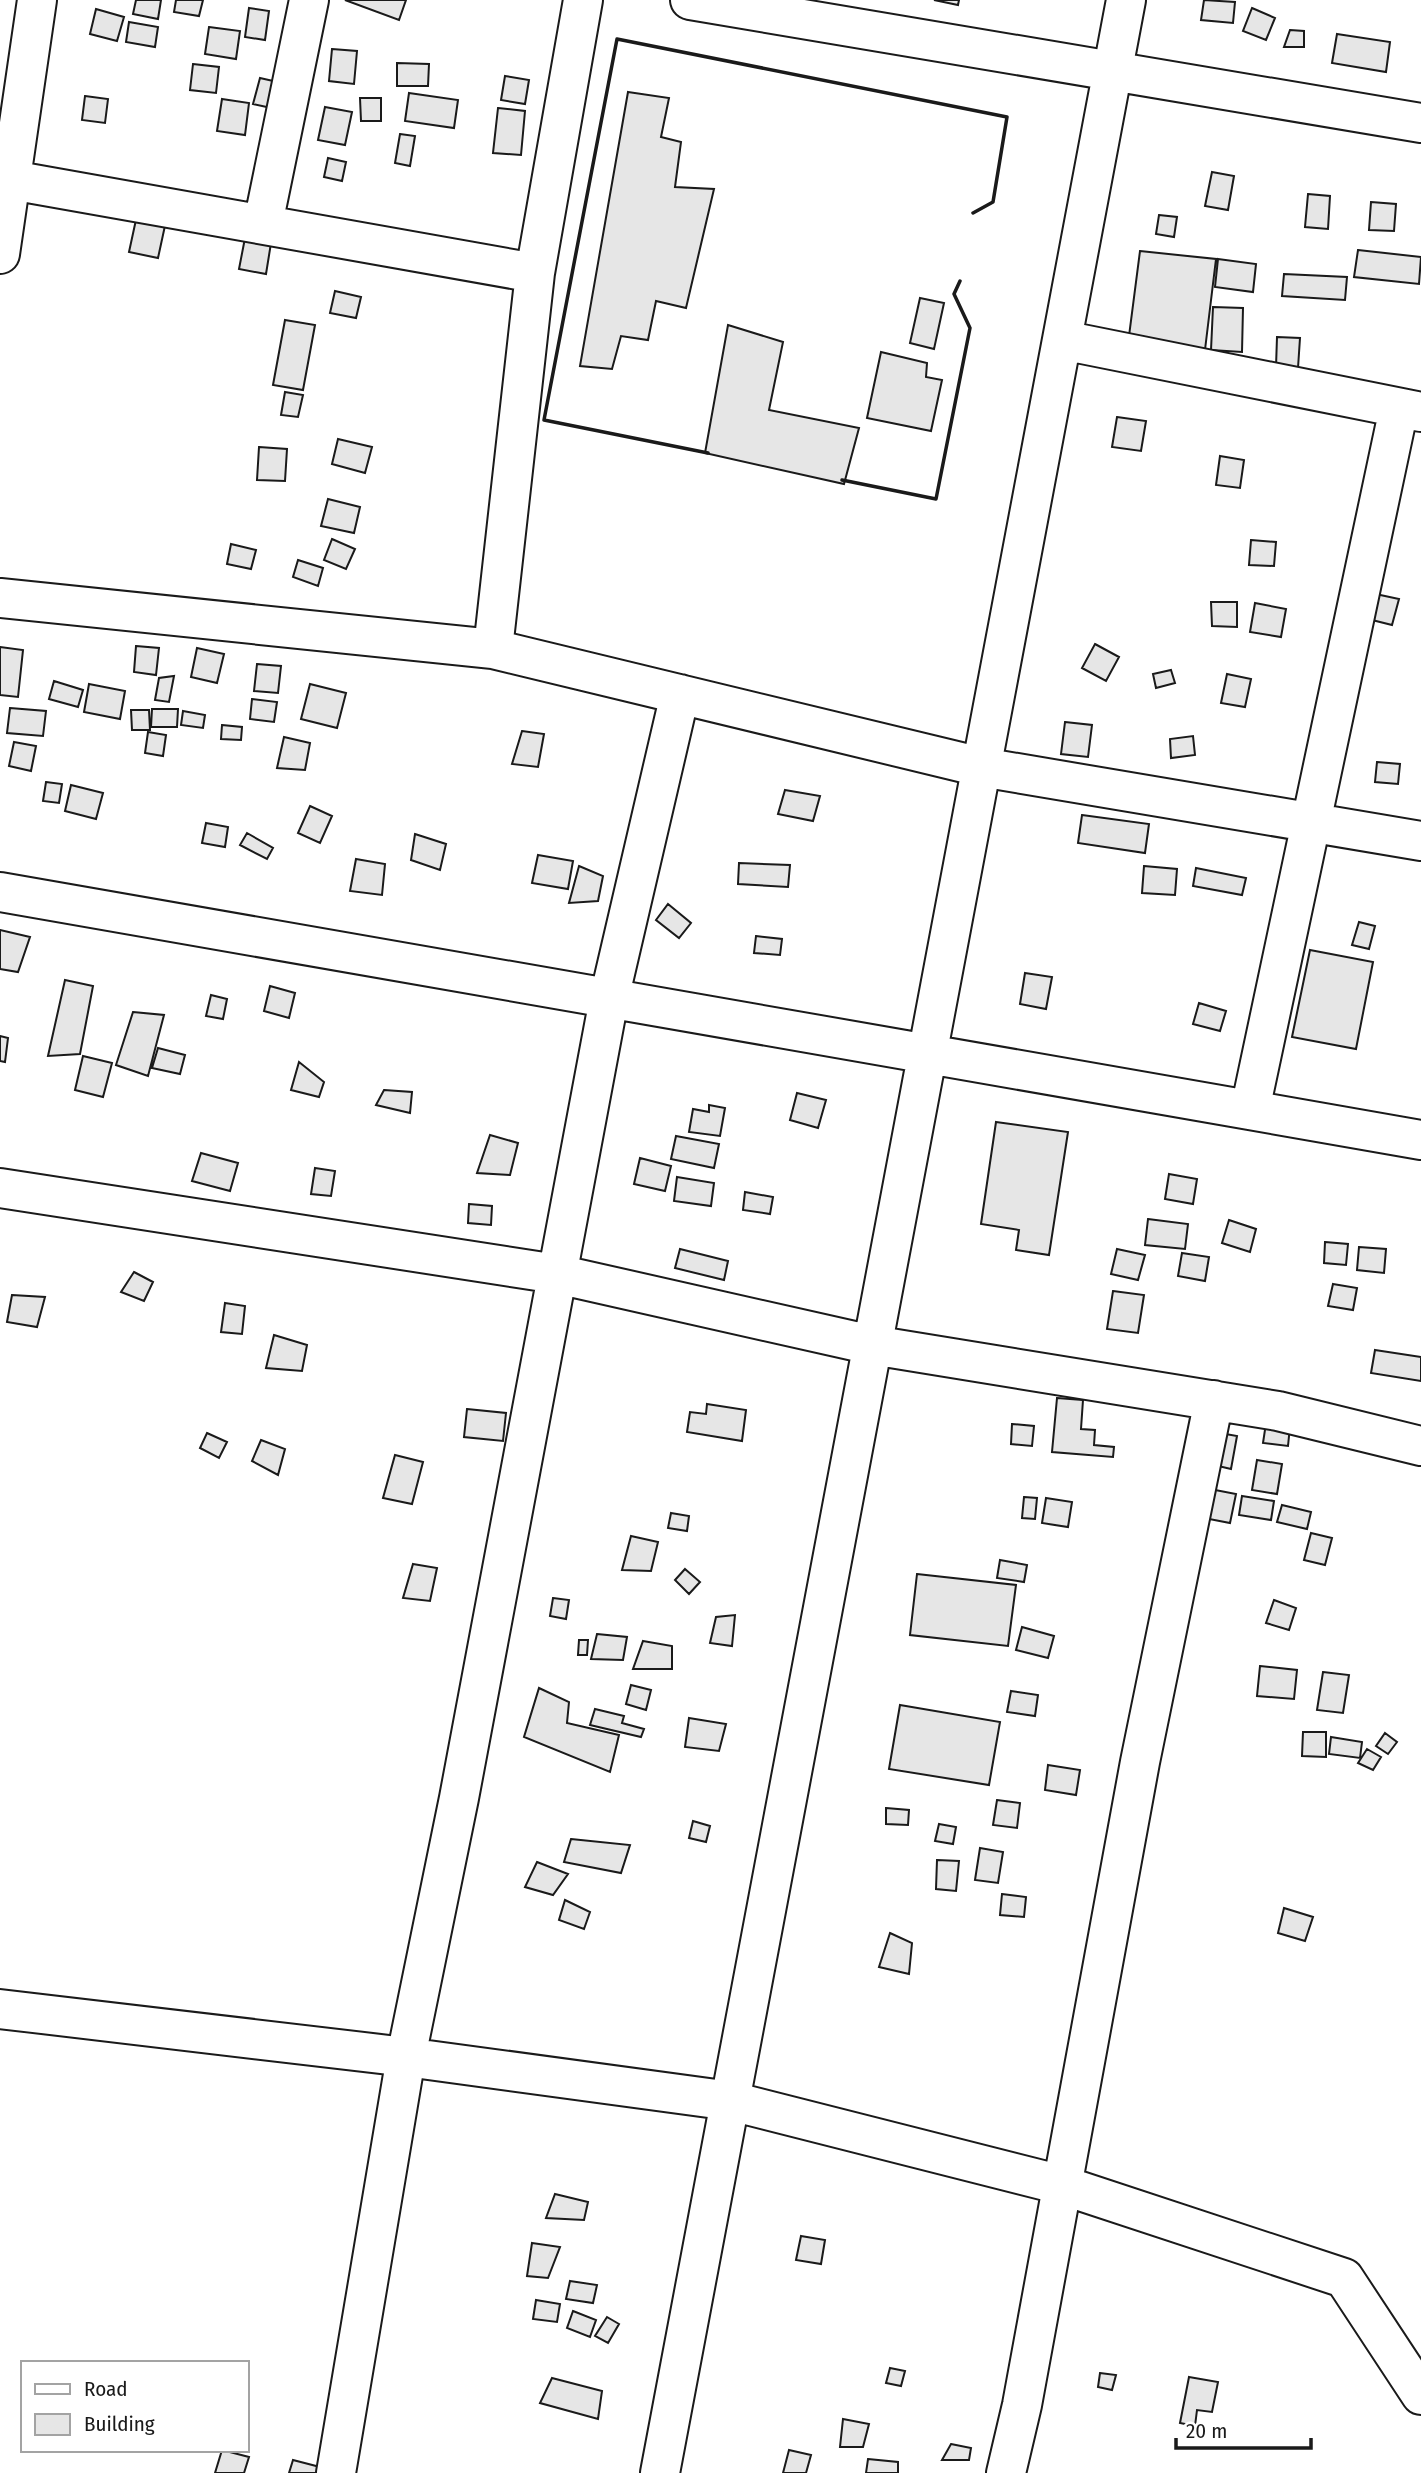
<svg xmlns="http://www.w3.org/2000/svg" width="1421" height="2473" font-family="'Fira Sans Condensed',sans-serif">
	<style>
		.building { fill: #e6e6e6; stroke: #1a1a1a; stroke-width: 2 }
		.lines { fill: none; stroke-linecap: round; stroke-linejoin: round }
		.street-casing { stroke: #1a1a1a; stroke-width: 42 }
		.street { stroke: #fff; stroke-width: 38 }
		.wall { stroke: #1a1a1a; stroke-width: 3.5 }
	</style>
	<rect width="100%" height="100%" fill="#fff"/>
	<path class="building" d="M136,0H161L158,19L133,14Z
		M176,0H203L199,16L174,12Z
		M345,0H406L399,20Z
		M934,0H959L958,5Z
		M1204,0L1235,2L1233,23L1201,20Z
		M249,8L269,11L265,40L245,37Z
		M1252,8L1275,18L1266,40L1243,31Z
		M96,9L124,17L117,41L90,34Z
		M129,22L158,27L155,47L126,42Z
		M209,27L240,31L236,59L205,54Z
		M1290,30L1304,31V47H1284Z
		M1337,34L1390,42L1386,72L1332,63Z
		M332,49L357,51L354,84L329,81Z
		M397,63L429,64L428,86H397Z
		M193,64L219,67L216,93L190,90Z
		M505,76L529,80L525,104L501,100Z
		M260,78L282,83L276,109L253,104Z
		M628,92L669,98L661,137L681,142L675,187L714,189L686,308L656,301L648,340L621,336L612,369L580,366Z
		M409,93L458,100L454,128L405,121Z
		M85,96L108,99L105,123L82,120Z
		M360,98H381V121H361Z
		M222,99L249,103L245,135L217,131Z
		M325,107L352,112L345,145L318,140Z
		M498,108L525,111L521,155L493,153Z
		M400,134L415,136L410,166L395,163Z
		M328,158L346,162L342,181L324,177Z
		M1212,172L1234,176L1228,210L1205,206Z
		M1308,194L1330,196L1328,229L1305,227Z
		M1371,202L1396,204L1394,231L1369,230Z
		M137,215L166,221L158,258L129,252Z
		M1159,215L1177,217L1174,237L1156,234Z
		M245,238L271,243L266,274L239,269Z
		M1358,250L1421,257L1419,284L1354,277Z
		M1140,251L1216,259L1204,358L1129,336Z
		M1218,259L1256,264L1253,292L1215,287Z
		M1284,274L1347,277L1345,300L1282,296Z
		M335,291L361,297L356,318L330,313Z
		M920,298L944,303L934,349L910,343Z
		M1213,307L1243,308L1242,352L1211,350Z
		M285,320L315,325L303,390L273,385Z
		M728,325L783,342L769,410L859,428L844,484L705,453Z
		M1277,337L1300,338L1298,368L1276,367Z
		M881,352L927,363L926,377L942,380L931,431L867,418Z
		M285,392L303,395L298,417L281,415Z
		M1117,417L1146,421L1141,451L1112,447Z
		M338,439L372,447L365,473L332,464Z
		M259,447L287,449L285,481L257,480Z
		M1220,456L1244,460L1240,488L1216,485Z
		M328,499L360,507L354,533L321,526Z
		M332,539L355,549L346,569L324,560Z
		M1251,540L1276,542L1274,566L1249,565Z
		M231,544L256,550L251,569L227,564Z
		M298,560L323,568L318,586L293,577Z
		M1371,593L1399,599L1392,625L1364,618Z
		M1211,602H1237V627L1212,626Z
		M1255,603L1286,609L1281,637L1250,632Z
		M1095,644L1119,657L1106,681L1082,668Z
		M136,646L159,648L156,675L134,672Z
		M0,647L23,650L18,697L0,695Z
		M197,648L224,654L217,683L191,677Z
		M257,664L281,666L278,693L254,691Z
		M1171,670L1175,683L1156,688L1153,674Z
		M1227,674L1251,679L1245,707L1221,703Z
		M174,676L169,702L155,700L159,678Z
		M54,681L83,690L78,707L49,699Z
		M89,684L125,691L120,719L84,712Z
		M310,684L346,693L337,728L301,719Z
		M252,699L277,702L274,722L250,719Z
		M10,708L46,711L43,736L7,733Z
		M152,709H178L177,727H151Z
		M131,710H149L150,730H132Z
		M183,711L205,715L203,728L181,725Z
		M1065,722L1092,725L1088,757L1061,754Z
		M222,725L242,727L241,740L221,739Z
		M522,731L544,734L538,767L512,764Z
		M148,732L166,735L163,756L145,753Z
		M1193,736L1195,755L1171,758L1170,739Z
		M284,737L310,743L305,770L277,768Z
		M14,742L36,746L31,771L9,766Z
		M1377,762L1400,764L1398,784L1375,782Z
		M46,782L62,784L59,803L43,801Z
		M71,785L103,793L96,819L65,811Z
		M785,790L820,796L813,821L778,814Z
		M310,806L332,816L320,843L298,833Z
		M1082,815L1149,824L1145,853L1078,843Z
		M206,823L228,827L225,847L202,843Z
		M247,833L273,848L267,859L240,845Z
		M415,834L446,844L440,870L411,860Z
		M538,855L573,861L568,889L532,883Z
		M356,859L385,864L382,895L350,891Z
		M739,863L790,865L788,887L738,884Z
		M579,866L603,876L598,901L569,903Z
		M1144,866L1177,869L1175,895L1142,893Z
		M1196,868L1246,878L1242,895L1193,886Z
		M668,904L691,923L679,938L656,920Z
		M1359,922L1375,926L1369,949L1352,945Z
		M0,930L30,937L18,972L0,969Z
		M756,936L782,939L780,955L754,953Z
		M1310,950L1373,962L1356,1049L1292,1037Z
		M1025,973L1052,977L1046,1009L1020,1004Z
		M65,980L93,986L80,1054L48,1056Z
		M270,986L295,993L289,1018L264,1011Z
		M211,995L227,999L223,1019L206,1016Z
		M1199,1003L1226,1011L1220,1031L1193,1024Z
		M133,1012L164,1015L148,1076L116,1065Z
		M0,1036L8,1038L5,1062L0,1061Z
		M158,1048L185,1055L180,1074L152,1068Z
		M83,1056L112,1063L103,1097L75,1090Z
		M299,1062L324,1082L319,1097L291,1090Z
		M384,1090L412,1092L410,1113L376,1105Z
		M797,1093L826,1100L818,1128L790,1120Z
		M709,1105L725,1108L720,1136L689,1132L693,1109L709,1112Z
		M996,1122L1068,1132L1049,1255L1016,1250L1019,1230L981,1224Z
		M490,1135L518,1143L510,1175L477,1173Z
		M676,1136L719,1144L714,1168L671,1159Z
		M201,1153L238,1163L230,1191L192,1181Z
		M640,1158L671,1166L665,1191L634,1184Z
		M315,1168L335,1171L331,1196L311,1194Z
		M1169,1174L1197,1179L1193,1204L1165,1199Z
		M677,1177L714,1183L711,1206L674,1201Z
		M745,1192L773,1197L770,1214L743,1210Z
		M469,1204L492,1206L491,1225L468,1223Z
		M1148,1219L1188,1224L1185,1249L1145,1245Z
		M1229,1220L1256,1229L1250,1252L1222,1243Z
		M1325,1242L1348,1244L1346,1265L1324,1263Z
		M1359,1247L1386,1249L1384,1273L1357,1270Z
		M680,1249L728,1261L724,1280L675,1268Z
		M1117,1249L1145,1255L1138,1280L1111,1274Z
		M1182,1253L1209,1257L1205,1281L1178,1276Z
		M134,1272L153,1282L144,1301L121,1292Z
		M1333,1284L1357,1288L1353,1310L1328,1306Z
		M1113,1291L1144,1295L1138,1333L1107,1329Z
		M12,1295L45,1297L37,1327L7,1322Z
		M225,1303L245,1306L242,1334L221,1332Z
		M274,1335L307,1345L302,1371L266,1368Z
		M1375,1350L1421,1357V1381L1371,1373Z
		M1057,1398L1083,1400L1081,1429L1095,1430L1094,1445L1114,1447L1113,1457L1052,1452Z
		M707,1404L746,1410L742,1441L687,1432L690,1412L706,1414Z
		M467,1409L506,1413L503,1441L464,1437Z
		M1266,1423L1290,1426L1288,1446L1263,1443Z
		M1012,1424L1034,1426L1032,1446L1011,1444Z
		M207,1433L227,1442L219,1458L200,1448Z
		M1220,1433L1237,1436L1231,1469L1214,1465Z
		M261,1440L285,1449L278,1475L252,1461Z
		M395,1455L423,1462L412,1504L383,1498Z
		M1257,1460L1282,1464L1277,1494L1252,1490Z
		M1210,1489L1236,1494L1230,1523L1204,1518Z
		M1242,1496L1274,1501L1271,1520L1239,1515Z
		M1024,1497L1037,1498L1035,1519L1022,1518Z
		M1046,1498L1072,1502L1068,1527L1042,1523Z
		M1282,1505L1311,1512L1307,1529L1277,1522Z
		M671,1513L689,1516L687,1531L668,1528Z
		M1311,1533L1332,1538L1325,1565L1304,1560Z
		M631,1536L658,1542L651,1571L622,1570Z
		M1000,1560L1027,1565L1024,1582L997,1578Z
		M413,1564L437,1568L430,1601L403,1598Z
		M685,1569L700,1582L689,1594L675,1580Z
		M917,1574L1016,1585L1008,1646L910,1635Z
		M553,1598L569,1600L566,1619L550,1616Z
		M1274,1600L1296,1608L1289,1630L1266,1623Z
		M735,1615L732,1646L710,1643L716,1617Z
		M1022,1627L1054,1636L1048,1658L1016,1650Z
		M597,1634L627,1637L623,1660L591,1659Z
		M579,1640H588L587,1655H578Z
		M643,1641L672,1646V1669H633Z
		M1260,1666L1297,1670L1294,1699L1257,1696Z
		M1323,1672L1349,1675L1343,1713L1317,1710Z
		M631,1685L651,1690L646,1710L626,1704Z
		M539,1688L569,1702L567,1723L619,1735L610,1772L524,1737Z
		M1011,1691L1038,1695L1035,1716L1007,1712Z
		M900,1705L1000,1722L989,1785L889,1769Z
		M595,1709L624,1716L622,1723L644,1729L641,1737L590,1725Z
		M689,1718L726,1724L719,1751L685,1747Z
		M1303,1732H1326V1757L1302,1756Z
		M1385,1733L1397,1742L1388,1754L1376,1746Z
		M1331,1737L1362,1742L1360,1758L1329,1754Z
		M1367,1749L1381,1757L1373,1770L1358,1763Z
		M1048,1765L1080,1770L1076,1795L1045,1790Z
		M997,1800L1020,1803L1017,1828L993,1825Z
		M886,1808L909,1810L908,1825L886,1824Z
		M693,1821L710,1826L706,1842L689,1838Z
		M939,1824L956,1827L953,1844L935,1841Z
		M571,1839L630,1845L621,1873L564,1862Z
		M980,1848L1003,1852L998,1883L975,1880Z
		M937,1860L959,1861L956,1891L936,1889Z
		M537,1862L568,1874L553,1895L525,1887Z
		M1002,1894L1026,1897L1024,1917L1000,1915Z
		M565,1900L590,1912L584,1929L559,1920Z
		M1284,1908L1313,1917L1305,1941L1278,1933Z
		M890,1933L912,1943L909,1974L879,1967Z
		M555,2194L588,2202L584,2220L546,2218Z
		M801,2236L825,2240L821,2264L796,2260Z
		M532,2243L560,2247L548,2278L527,2276Z
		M570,2281L597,2285L593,2303L566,2299Z
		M536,2300L560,2304L557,2322L533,2319Z
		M573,2311L596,2320L590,2337L567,2328Z
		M607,2317L619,2324L608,2343L595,2336Z
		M890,2368L905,2371L901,2386L886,2383Z
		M1100,2373L1116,2375L1112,2390L1098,2387Z
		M1189,2377L1218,2382L1212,2412L1197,2410L1195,2426L1180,2423Z
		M552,2378L602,2391L598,2419L540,2403Z
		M843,2419L869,2424L863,2447H840Z
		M951,2444L971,2448L969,2460H942Z
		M222,2450L249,2457L244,2473H215Z
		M789,2450L811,2455L806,2473H783Z
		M868,2459L898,2462V2473H866Z
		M293,2460L320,2467L318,2473H289Z"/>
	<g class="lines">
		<g class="street-casing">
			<path id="street" d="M690,0L1421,123
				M11,180L535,273
				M263,224L309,0
				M0,254L37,0
				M1062,340L1421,412
				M0,598L493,649L981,767L1421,841
				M493,649L535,273L583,0
				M0,892L1421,1140
				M1250,1110L1399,408
				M0,1188L557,1274L872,1345L1278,1411L1421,1446
				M0,2009L406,2057L731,2101L1062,2185L1344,2278L1421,2395
				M336,2473L406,2057L459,1798L609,999L680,694
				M660,2473L1126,0
				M1006,2473L1022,2405L1140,1762L1214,1400"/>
		</g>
		<use href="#street" class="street"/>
		<path class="wall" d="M708,453L544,420L617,39L1007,117L993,202L973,213
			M842,480L936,499L970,328L954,294L960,281"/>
	</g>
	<rect x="21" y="2361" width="228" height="91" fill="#ffffff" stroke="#a3a3a3" stroke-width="2"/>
	<rect x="35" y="2384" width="35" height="10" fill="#ffffff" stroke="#a3a3a3" stroke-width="2"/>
	<text x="84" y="2396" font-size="21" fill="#1a1a1a">Road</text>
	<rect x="35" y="2414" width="35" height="21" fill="#e6e6e6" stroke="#a3a3a3" stroke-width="2"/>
	<text x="84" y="2431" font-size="21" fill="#1a1a1a">Building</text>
	<path d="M1176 2438v10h135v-10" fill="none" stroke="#1a1a1a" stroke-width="3.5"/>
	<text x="1186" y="2438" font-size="21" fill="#1a1a1a" stroke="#ffffff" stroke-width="5" paint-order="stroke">20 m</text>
</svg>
